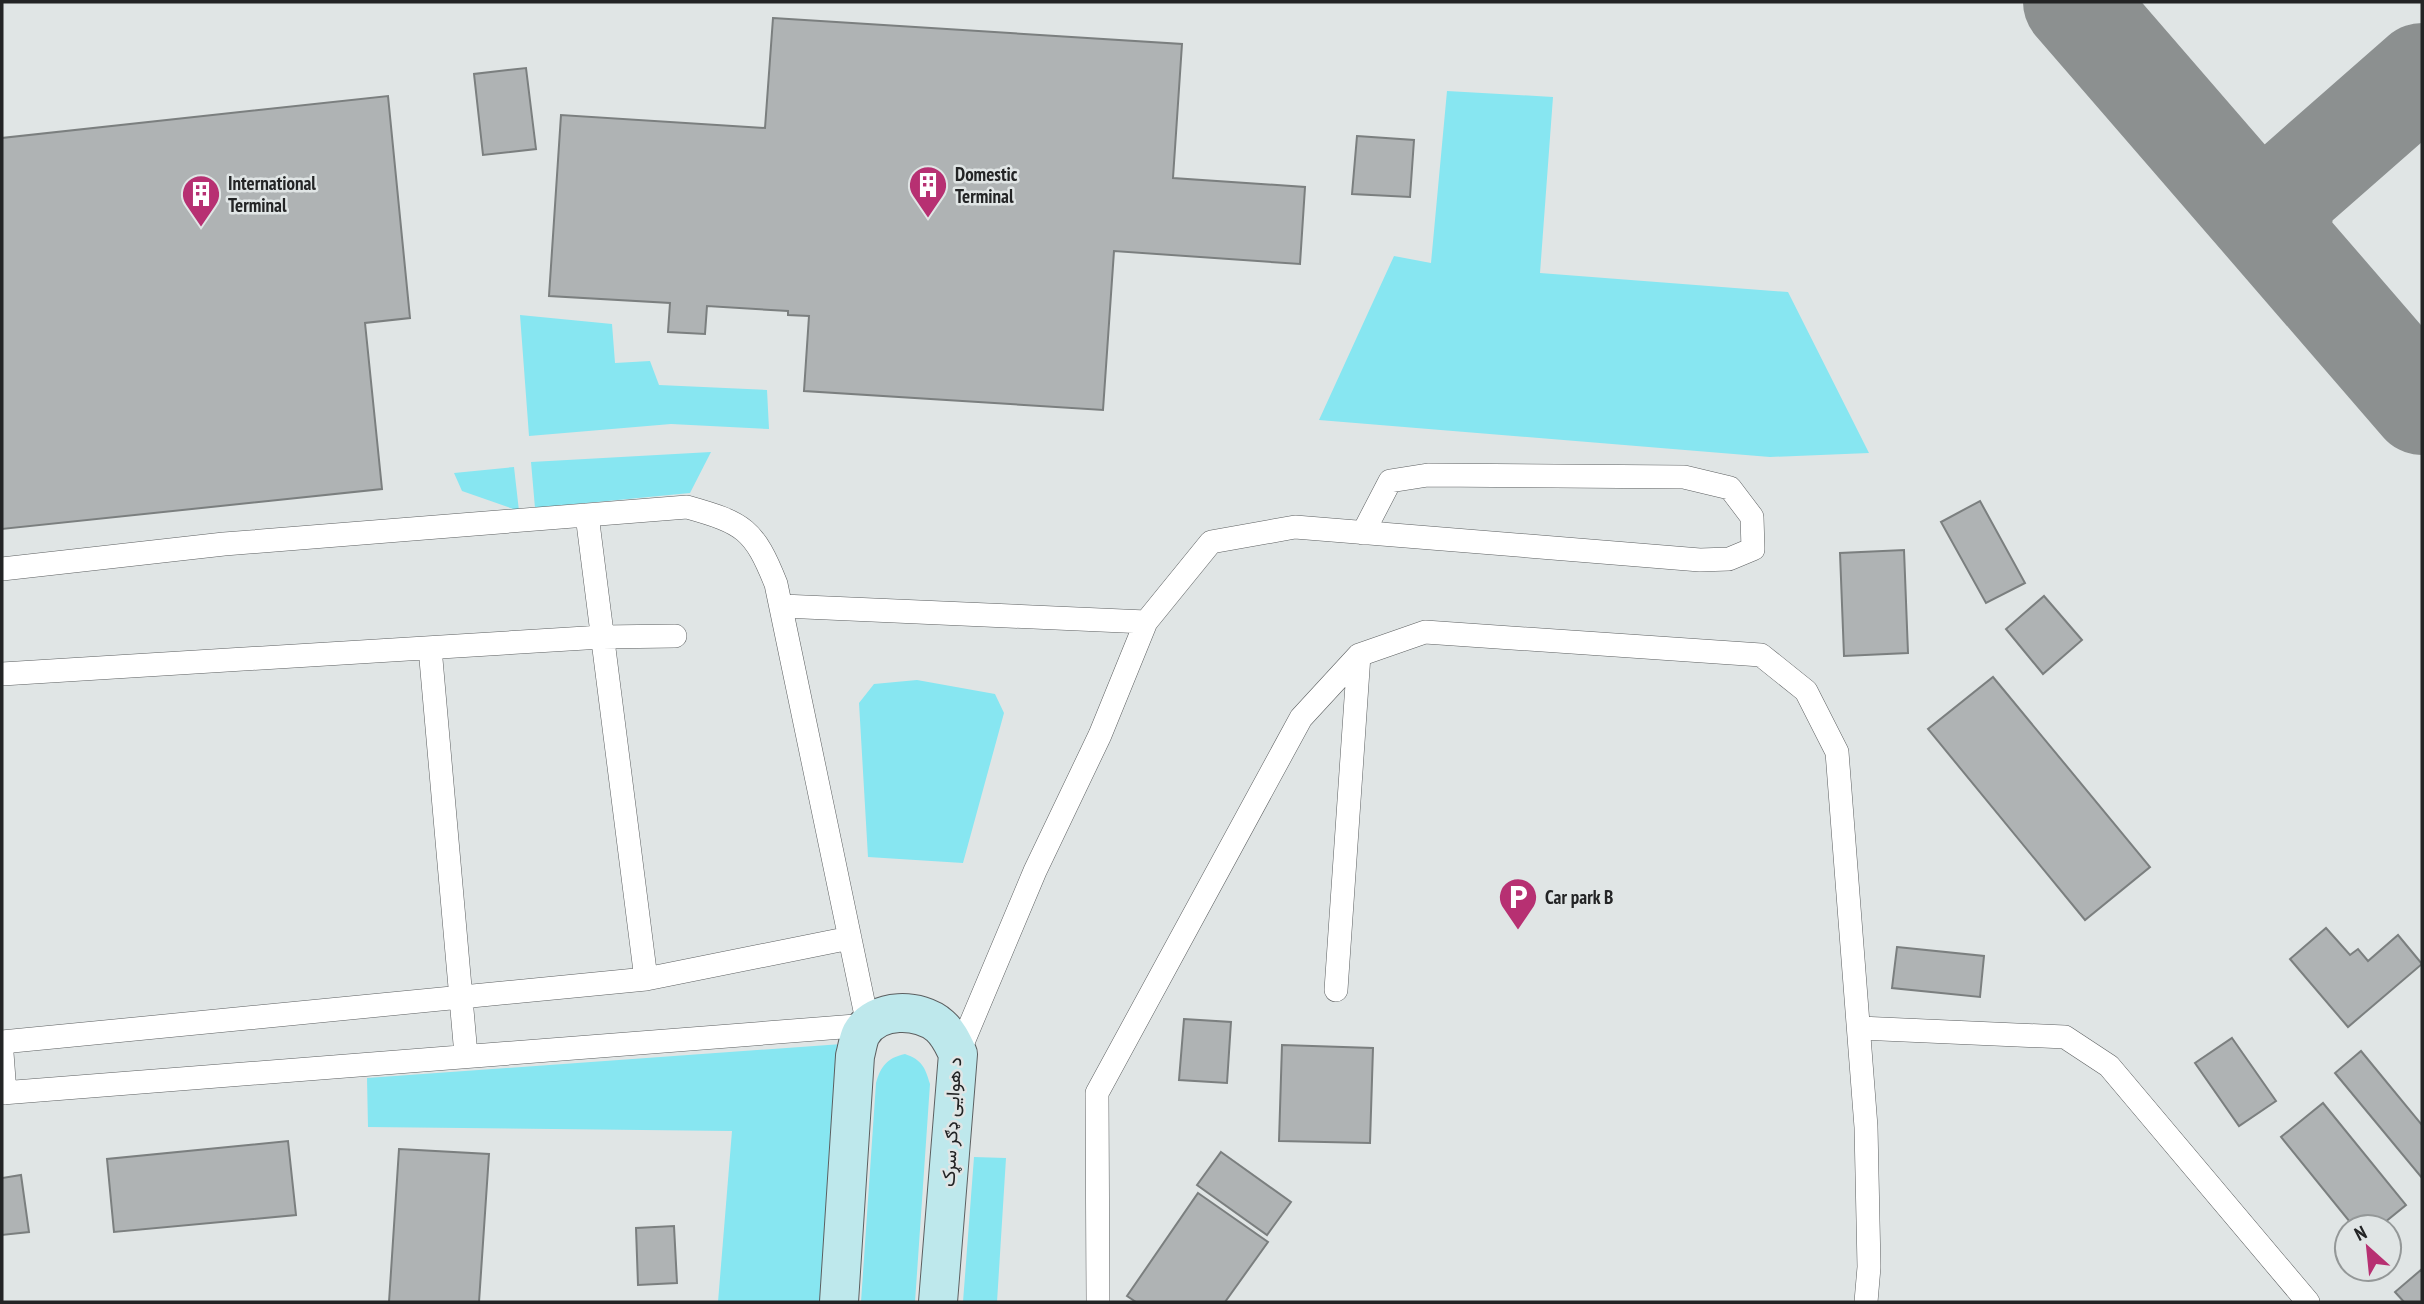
<svg xmlns="http://www.w3.org/2000/svg" width="2424" height="1304" font-family="'PT Sans Narrow',Vazirmatn,sans-serif">
	<style>
		.green { fill: #87e6f1 }
		.lines { fill: none; stroke-linecap: round; stroke-linejoin: round }
		.taxiway { stroke: #8c9090; stroke-width: 102 }
		.building { fill: #afb3b4; stroke: #7b7f7f; stroke-width: 2 }
		.service-casing { stroke: #5c5f60; stroke-width: 24 }
		.secondary-casing { stroke: #5c5f60; stroke-width: 40 }
		.service { stroke: #fff; stroke-width: 23 }
		.secondary { stroke: #bee8ec; stroke-width: 38 }
		.labels { text-anchor: middle; dominant-baseline: central; stroke-width: 5; stroke-linejoin: round; paint-order: stroke }
		.poi-label { font-size: 19px; font-weight: bold; fill: #232425; stroke: #e0e5e5; text-anchor: start }
		.street-label { font-size: 19px; fill: #232425; stroke: #e0e5e5 }
	</style>
	<rect width="100%" height="100%" fill="#e0e5e5"/>
	<path class="green" d="M1447,91L1553,97L1540,273L1788,292L1869,453L1770,457L1319,420L1394,256L1431,263Z
		M520,315L612,324L615,363L650,361L659,385L767,390L769,429L671,424L529,436Z
		M711,452L690,493L535,508L531,462Z
		M514,467L519,511L462,491L454,473Z
		M917,680L995,694L1004,713L963,863L868,857L859,703L874,684Z
		M842,1044L828,1302H718L732,1131L368,1127L367,1078Z
		M905,1054C922,1060 925,1067 930,1084L915,1302H861L876,1083C881,1066 887,1058 905,1054Z
		M974,1157L1006,1158L997,1302H963Z"/>
	<g class="lines">
		<path class="taxiway" d="M2074,2L2422,404
			M2279,238L2283,206L2290,190L2422,74"/>
	</g>
	<path class="building" d="M773,18L1182,44L1173,178L1305,187L1300,264L1114,251L1103,410L804,391L809,316L788,315V311L707,306L705,334L668,332L670,303L549,296L561,115L765,128Z
		M526,68L536,149L483,155L474,74Z
		M388,96L410,318L365,323L382,489L2,529V138Z
		M1357,136L1414,140L1410,197L1352,194Z
		M1980,501L2025,583L1986,603L1941,522Z
		M1904,550L1908,653L1844,656L1840,553Z
		M2044,596L2082,640L2043,674L2006,629Z
		M1993,677L2150,867L2085,920L1928,729Z
		M2326,928L2350,955L2358,949L2368,961L2398,935L2422,964L2348,1027L2290,959Z
		M1897,947L1984,956L1980,997L1892,988Z
		M1184,1019L1231,1022L1227,1083L1179,1080Z
		M2232,1038L2276,1101L2239,1126L2195,1063Z
		M1282,1045L1373,1048L1370,1143L1279,1141Z
		M2361,1051L2422,1125V1178L2335,1073Z
		M2323,1103L2406,1205L2379,1227H2354L2281,1137Z
		M288,1141L296,1215L114,1232L107,1159Z
		M399,1149L489,1154L479,1302H389Z
		M1221,1152L1291,1202L1267,1235L1197,1185Z
		M21,1175L29,1232L2,1235V1178Z
		M1198,1193L1268,1242L1225,1302H1136L1127,1296Z
		M674,1226L677,1283L638,1285L636,1228Z
		M2422,1269V1302H2404L2395,1292Z"/>
	<g class="lines">
		<g class="service-casing">
			<path id="service" d="M587,515L646,979
				M2,569L224,544L687,507C744,523 754,529 776,584L868,1025L2,1093
				M782,606L1146,622
				M430,648L466,1055
				M2,674L602,637L675,636
				M1336,990L1359,655
				M1859,1028L2065,1037L2109,1066L2308,1302
				M2,1042L646,979L850,938
				M2,1053L5,1093
				M958,1054L1035,871L1100,735L1146,622L1211,542L1295,527L1700,560L1729,559L1753,549L1752,517L1730,488L1684,477L1428,475L1390,481L1363,533
				M1098,1302L1097,1093L1301,718L1359,655L1425,632L1761,655L1806,691L1837,752L1866,1127L1869,1267L1866,1302"/>
		</g>
		<g class="secondary-casing">
			<path id="secondary" d="M839,1302L855,1056C857,1049 858,1040 861,1034C876,1007 920,1008 940,1026C949,1034 953,1044 958,1054L938,1302"/>
		</g>
		<use href="#service" class="service"/>
		<use href="#secondary" class="secondary"/>
	</g>
	<defs>
		<g id="building-pin" transform="scale(2.0125)"><path d="M0 17L-7.5 6A9.5 9.5 0 1 1 7.5 6Z" fill="#b73072" stroke="#e0e5e5"/><path d="M-4-6H4V6H1V3H-1V6H-4ZM-2.5-4.3h1.7v1.8h-1.7ZM.8-4.3h1.7v1.8H.8ZM-2.5-1h1.7V.8h-1.7ZM.8-1h1.7V.8H.8Z" fill="#fff"/></g>
		<g id="parking-pin" transform="scale(2.0125)"><path d="M0 17L-7.5 6A9.5 9.5 0 1 1 7.5 6Z" fill="#b73072" stroke="#e0e5e5"/><path d="M-3.5-5.5H1a3.5 3.5 0 0 1 0 7H-1V5.5H-3.5ZM-1-3.4V-.6H.8a1.4 1.4 0 0 0 0-2.8Z" fill="#fff"/></g>
	</defs>
	<g fill-rule="evenodd">
		<use href="#building-pin" x="928" y="185"/>
		<use href="#building-pin" x="201" y="194"/>
		<use href="#parking-pin" x="1518" y="897"/>
	</g>
	<g class="labels">
		<g class="poi-label">
			<text x="955" y="174">Domestic<tspan x="955" dy="22">Terminal</tspan></text>
			<text x="228" y="183">International<tspan x="228" dy="22">Terminal</tspan></text>
			<text x="1545" y="897">Car park B</text>
		</g>
		<g class="street-label">
			<text transform="translate(951 1122) rotate(-87)">د هوایی ډګر سړک</text>
		</g>
	</g>
	<rect width="2424" height="1304" fill="none" stroke="#232425" stroke-width="7"/>
	<g transform="translate(2368 1248) rotate(333)"><circle r="33" fill="#e0e5e5" stroke="#949898" stroke-width="2"/>
	<path d="M0-5L12 26L0 18L-12 26Z" fill="#b73072"/>
	<text y="-10" font-size="19" font-weight="bold" text-anchor="middle" fill="#232425">N</text>
	</g>
</svg>
